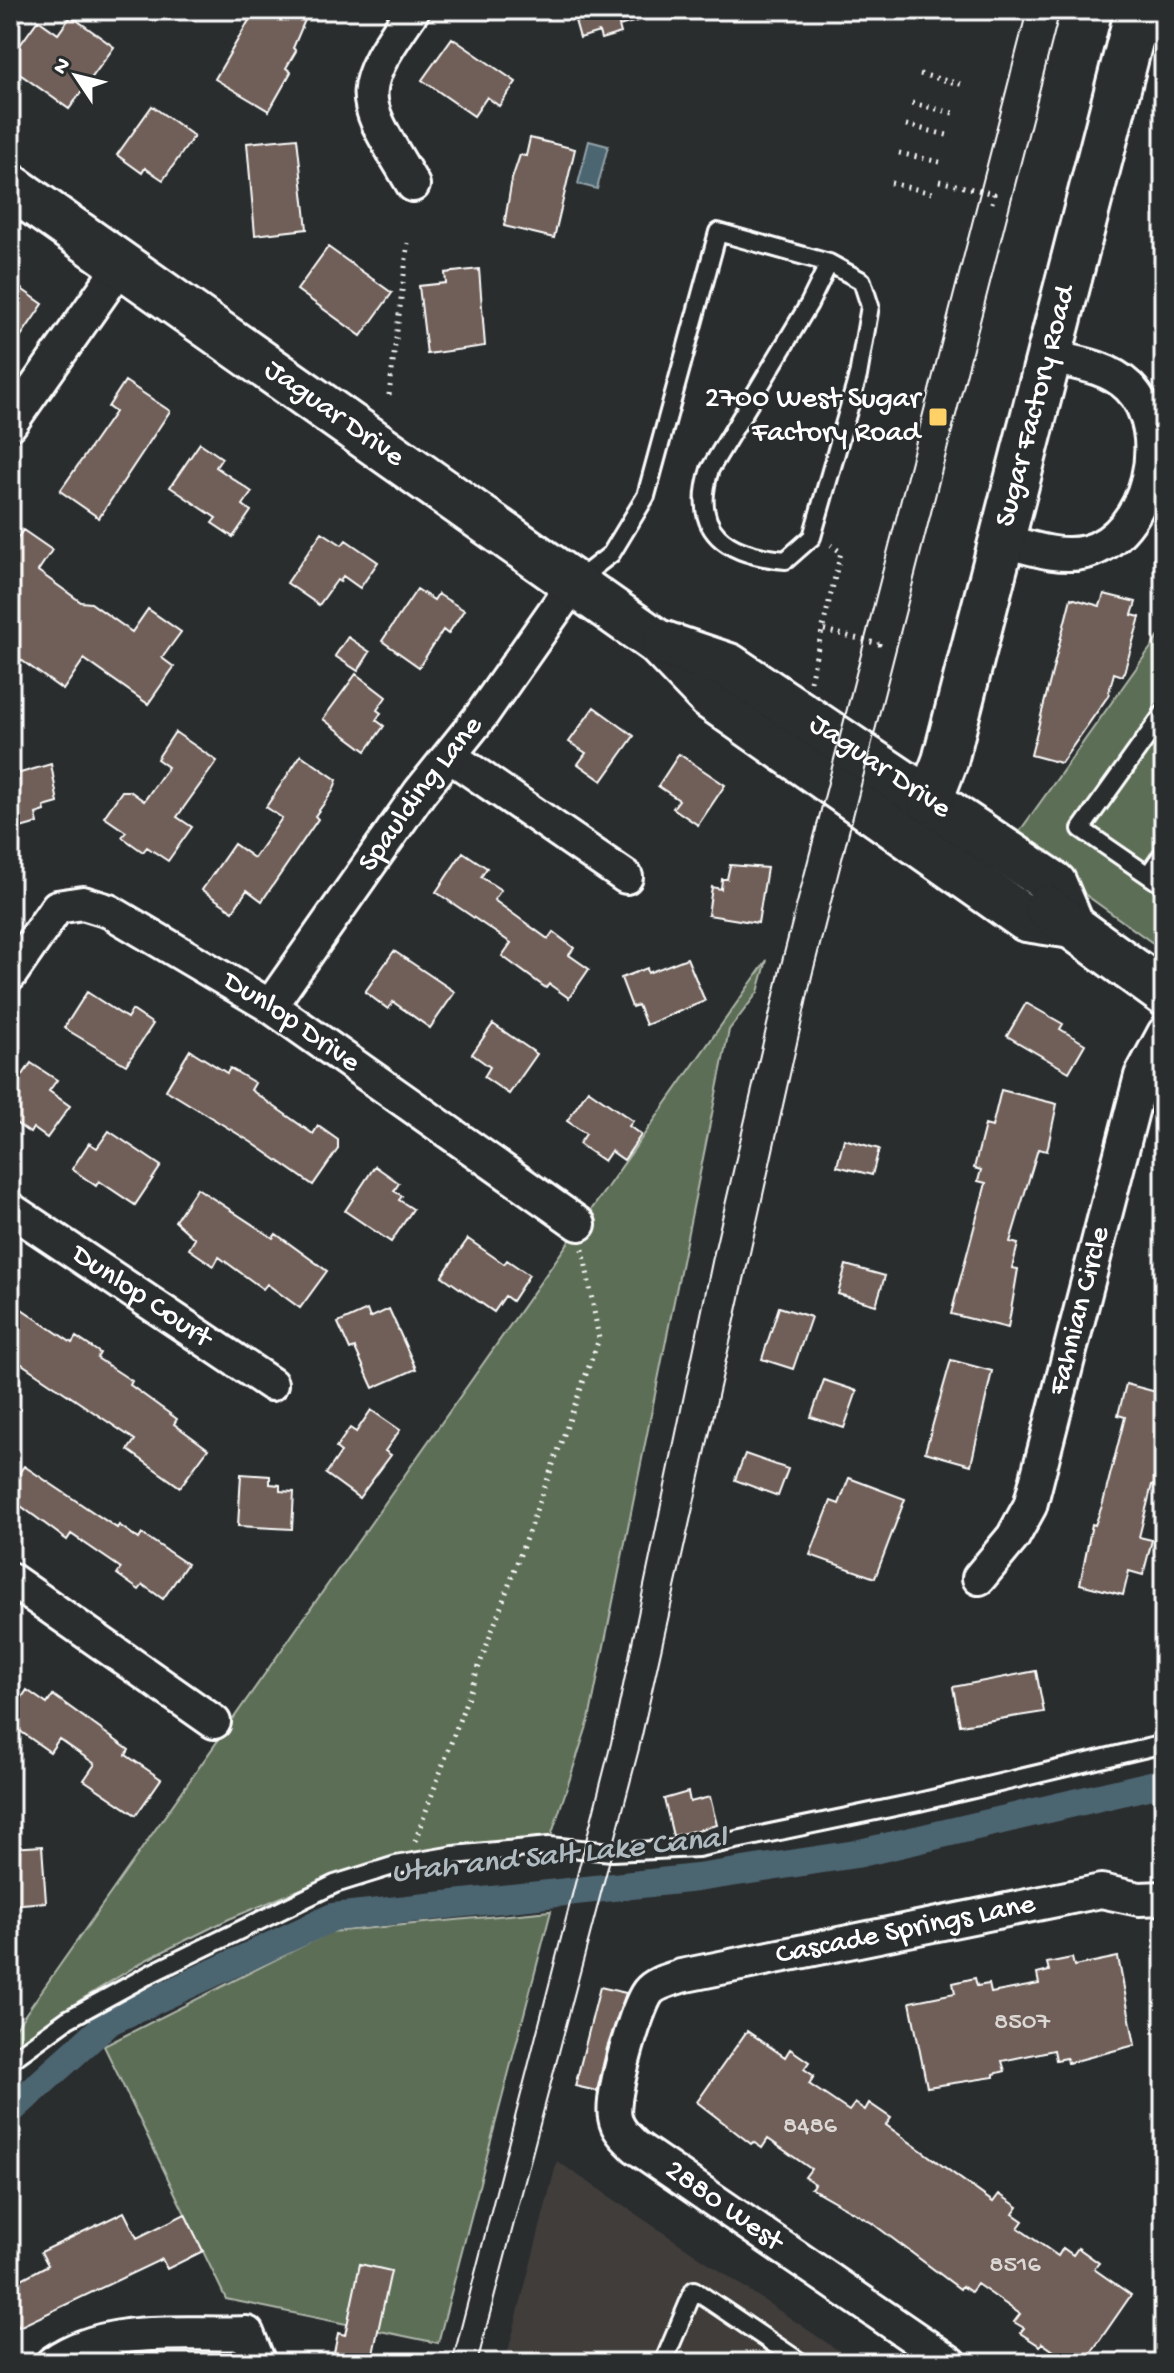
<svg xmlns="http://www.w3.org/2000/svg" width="1174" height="2373" font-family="'Gochi Hand',sans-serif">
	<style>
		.built { fill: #3f3c3b }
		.green { fill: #5d6e57; stroke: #aeb6ab; stroke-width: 2 }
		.water { fill: #4c6571; stroke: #94a3aa; stroke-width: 2 }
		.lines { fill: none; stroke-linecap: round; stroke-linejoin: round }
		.canal { stroke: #4c6571; stroke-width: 28 }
		.building { fill: #705f58; stroke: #fff; stroke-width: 2 }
		.lane-casing { stroke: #fff; stroke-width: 22 }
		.street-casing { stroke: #fff; stroke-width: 38 }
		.secondary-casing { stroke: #fff; stroke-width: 50 }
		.path { stroke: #fff; stroke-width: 5; stroke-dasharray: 2 6; stroke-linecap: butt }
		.lane { stroke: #2a2d2e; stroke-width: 16 }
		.street { stroke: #2a2d2e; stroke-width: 32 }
		.secondary { stroke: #2a2d2e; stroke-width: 44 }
		.tram { stroke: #fff; stroke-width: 2 }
		.poi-dot { fill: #ffd166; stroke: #2a2d2e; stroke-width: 3 }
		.labels { text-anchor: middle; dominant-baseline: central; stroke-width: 6; stroke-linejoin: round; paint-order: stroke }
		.number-label { font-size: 26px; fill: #dbd7d5 }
		.poi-label { font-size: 30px; fill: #fff; stroke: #2a2d2e; text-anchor: end }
		.street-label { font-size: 30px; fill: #fff; stroke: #2a2d2e }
		.water-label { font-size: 32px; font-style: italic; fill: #aebabf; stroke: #2a2d2e }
	</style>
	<rect width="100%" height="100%" fill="#2a2d2e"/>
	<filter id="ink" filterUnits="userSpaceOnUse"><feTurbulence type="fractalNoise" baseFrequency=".0125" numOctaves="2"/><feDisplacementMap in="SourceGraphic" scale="16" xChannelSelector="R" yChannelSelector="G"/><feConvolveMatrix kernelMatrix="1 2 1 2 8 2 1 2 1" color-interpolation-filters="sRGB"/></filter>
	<g filter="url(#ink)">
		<path class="built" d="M557,2161L857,2363H505Z"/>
		<path class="green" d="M1164,629V951L1012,842Z
			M767,960L758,992L729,1030L589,1720L542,1864L492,1848L408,1863H374L306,1887L229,1919L146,1960L79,2001L10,2058V2036Z
			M551,1911L438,2343L226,2299L104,2046L330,1932Z"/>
		<path class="water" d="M589,141L608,146L597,189L578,184Z"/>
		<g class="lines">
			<path class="canal" d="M10,2111L110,2021L333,1917L697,1878L856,1854L1164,1782"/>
		</g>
		<path class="building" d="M255,10H288L305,20L293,48L296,51L286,68L291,72L269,111L215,79Z
			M572,10H653L654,16L619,26L621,33L601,39L599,32L580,38Z
			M71,16L114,47L69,109L10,67V59L38,20L58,34Z
			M452,38L516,82L499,106L487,97L474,116L422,80Z
			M152,106L194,136L163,180L145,168L142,173L117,155Z
			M297,138L307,229L255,235L247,143Z
			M530,138L575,149L554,238L504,226L512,179L520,155L526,156Z
			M328,247L392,293L361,336L297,290Z
			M479,269L485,346L427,354L419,286L446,283L445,273Z
			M10,281L43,304L10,352Z
			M125,381L170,411L99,518L60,491L115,412L108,407Z
			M200,443L222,458L216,467L252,492L243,505L251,511L233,537L212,523L216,518L170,487Z
			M23,530L52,550L38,571L81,602L91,603L132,632L148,609L181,632L162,658L174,667L148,704L84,659L63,690L10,652V549Z
			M322,532L342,545L346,540L378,562L360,588L343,576L340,582L337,580L319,605L287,583Z
			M417,589L434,600L438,594L464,610L448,634L443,630L419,667L382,641Z
			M1104,594L1136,602L1132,615L1140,617L1123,676L1114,673L1108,696L1061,763L1031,755L1071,598L1100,606Z
			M348,637L370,652L358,671L335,656Z
			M356,674L386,697L377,710L381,713L376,720L384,726L366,751L323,719Z
			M594,707L634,736L602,781L578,764L586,753L569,742Z
			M175,732L217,761L177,817L192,827L168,861L147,847L143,852L122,837L126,832L104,817L122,791H130L144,801L168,767L157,759Z
			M679,754L725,785L698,825L673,808L679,800L658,786Z
			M301,755L337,780L333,791L315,816L318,819L262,901L247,890L233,911L202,890L234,844L254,858L282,818L266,807Z
			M51,764L58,803L44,807L45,811L36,814L38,823L10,831V776Z
			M463,852L487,868L481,877L501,890L494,900L548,939L553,932L574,948L569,955L589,969L569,998L549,984L546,988L502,956L511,943L436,892Z
			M730,865L767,868L758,923L708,915L712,887L721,889L722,879H727Z
			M394,951L455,992L430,1028L393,1002L388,1009L365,992Z
			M687,958L705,1001L646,1025L638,1005L632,1007L621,978L647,968L648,973Z
			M87,992L127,1018L132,1010L153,1024L126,1065L64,1028Z
			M1026,1003L1063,1024L1060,1029L1085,1044L1069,1072L1007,1036Z
			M493,1024L537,1054L509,1094L484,1077L490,1067L472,1054Z
			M190,1050L227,1073L230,1068L255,1083L251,1090L313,1134L318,1126L338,1140V1149L313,1185L251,1142L166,1090Z
			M31,1063L57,1080L49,1091L70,1106L47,1138L33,1128L30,1133L10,1119V1094Z
			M588,1090L633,1121L629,1126L641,1135L624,1160L611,1151L604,1161L579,1144L586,1134L567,1121Z
			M1001,1090L1057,1104L1047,1151L1038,1149L1010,1242L1018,1244L1012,1268L1018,1269L1008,1328L951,1314L986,1183L978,1181L981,1170L974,1168L985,1125L992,1127Z
			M109,1131L161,1166L135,1205L99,1181L96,1186L72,1169L89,1143L97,1148Z
			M844,1139L879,1149L872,1175L837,1166Z
			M375,1166L399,1183L394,1191L402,1196L399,1200L413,1209L391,1242L345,1211Z
			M197,1188L273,1238L276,1234L327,1271L300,1308L267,1284L263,1289L219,1257L214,1266L189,1249L195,1239L175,1221Z
			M468,1239L504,1264L507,1260L529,1275L512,1301L505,1296L494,1312L442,1276Z
			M846,1265L885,1276L876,1305L838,1294Z
			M10,1301L72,1343L76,1337L100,1353L97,1358L132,1381L130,1385L177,1419L174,1424L208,1449L180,1487L128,1450L135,1440L10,1356Z
			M779,1307L811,1317L793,1369L762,1359Z
			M389,1309L416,1369L373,1388L355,1348L350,1350L338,1323L367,1310L370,1318Z
			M951,1360L992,1371L971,1465L925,1452Z
			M824,1380L857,1391L844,1428L811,1417Z
			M1126,1384L1164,1394V1488L1152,1485L1139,1537L1152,1540L1143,1575L1129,1571L1123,1595L1080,1584L1092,1524L1095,1525L1103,1503L1125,1417L1118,1415Z
			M371,1410L400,1430L385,1451L391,1455L359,1498L326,1474L341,1452L336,1448L350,1428L356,1432Z
			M745,1454L788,1469L778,1496L735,1480Z
			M24,1466L117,1528L119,1525L139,1539L142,1534L187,1564L163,1599L143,1585L139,1590L117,1574L121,1568L71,1534L67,1540L10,1498V1486Z
			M241,1474L270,1476V1484L280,1485V1491L294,1492L292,1529L238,1526Z
			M849,1478L905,1499L875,1578L810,1555L831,1501L839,1504Z
			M1036,1671L1044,1712L960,1725L953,1687Z
			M27,1690L47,1704L53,1695L129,1750L126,1755L161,1779L136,1815L84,1780L95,1764L59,1739L50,1752L10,1724V1715Z
			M688,1792L690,1802L710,1797L717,1825L673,1836L664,1799Z
			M42,1846L46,1902L10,1905V1848Z
			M1118,1957L1135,2045L1068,2063L1067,2058L1056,2060L1054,2050L1002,2061L1005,2071L994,2074V2077L927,2087L910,2002L955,1993L953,1983L975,1978L977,1986L989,1984L991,1993L1039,1984L1037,1974L1049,1971L1047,1963L1072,1958L1074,1966Z
			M600,1987L626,1993L607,2048L597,2091L575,2086Z
			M747,2031L785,2057L790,2049L809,2062L804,2069L814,2076L809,2084L849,2111L855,2103L865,2110L869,2103L891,2118L886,2125L993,2202L999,2194L1018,2207L1013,2214L1023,2221L1018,2228L1058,2256L1063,2248L1073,2255L1078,2248L1099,2263L1094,2269L1131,2295L1084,2363H1071L1042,2343L1040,2346L1020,2333L1024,2328L1014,2322L1020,2314L977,2284L971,2292L962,2286L960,2289L872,2223L811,2188L815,2184L805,2177L811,2169L768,2139L762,2148L753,2142L751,2144L697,2102Z
			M124,2212L137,2238L185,2214L203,2251L167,2269L162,2259L19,2327L10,2310V2285L48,2265L41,2252Z
			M360,2264L391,2271L371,2363H332L338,2333L345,2335Z"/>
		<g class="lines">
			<g class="lane-casing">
				<path id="lane" d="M575,582L611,554L646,496L718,232L829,263L862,281L870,306L858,376L812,537L786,560C727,555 690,533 710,469L809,304L829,263
					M1164,713L1081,829L1164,886
					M1148,875L1164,852
					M10,2061L68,2019L154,1972L335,1884L396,1865L454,1855L549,1846L612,1852L698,1848L919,1802L1164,1744
					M663,2363L694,2290L802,2363"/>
			</g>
			<g class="street-casing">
				<g id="street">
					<path d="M413,185C361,96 352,97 413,10"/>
					<path d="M10,424L122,264"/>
					<path d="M1001,540C1028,547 1059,559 1086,552C1149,535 1173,431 1129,387C1107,366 1076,363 1049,357"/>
					<path d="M450,756L626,877"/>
					<path id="s1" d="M10,975L57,907L83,903L109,911L270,1006L579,1224"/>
					<path id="s2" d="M270,1006L420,792L481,716L574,583"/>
					<path id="s3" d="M10,1209L271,1384"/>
					<path id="s4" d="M979,1578L1013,1537L1030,1506L1141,1076L1164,1033"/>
					<path d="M10,1579L214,1722"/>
					<path d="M52,2363C109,2323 182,2336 247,2333L259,2363"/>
					<path id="s5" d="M951,2363L636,2147C627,2138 617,2130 615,2117C610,2098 636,2008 648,1992C655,1983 670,1980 681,1976L1101,1891L1139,1899L1164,1898"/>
				</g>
			</g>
			<g class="secondary-casing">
				<g id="secondary">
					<path id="s6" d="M10,186L657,642L710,697L1026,919L1072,926"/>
					<path id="s7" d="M664,644L729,666L1054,884L1072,926"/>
					<path id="s8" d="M930,800L945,761L1138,10"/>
					<path d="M1047,908L1164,993"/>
				</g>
			</g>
			<path class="path" d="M920,74L964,85
				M912,103L957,114
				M906,125L951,136
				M899,153L944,163
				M939,181L994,194L992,203
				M891,183L936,194
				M389,395L408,243
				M824,630L879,644L880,638
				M810,681L841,552L831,545
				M415,1841L599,1339L583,1249"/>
			<use href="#lane" class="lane"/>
			<use href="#street" class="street"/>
			<use href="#secondary" class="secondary"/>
			<path class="tram" d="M452,2363L611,1743L713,1257L780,969L1027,10
				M477,2363L639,1749L812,976L1060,10"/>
		</g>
	</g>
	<rect class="poi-dot" x="928" y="407" width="20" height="20" rx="4"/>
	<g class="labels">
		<g class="number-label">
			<text x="1022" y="2023">8507</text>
			<text x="810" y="2127">8486</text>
			<text x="1015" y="2266">8516</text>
		</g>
		<g class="poi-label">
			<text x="920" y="400">2700 West Sugar<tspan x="920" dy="34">Factory Road</tspan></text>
		</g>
		<g class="street-label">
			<text stroke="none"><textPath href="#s8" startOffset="408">Sugar Factory Road</textPath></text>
			<text stroke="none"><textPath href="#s6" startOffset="396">Jaguar Drive</textPath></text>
			<text stroke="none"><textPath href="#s7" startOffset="250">Jaguar Drive</textPath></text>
			<text stroke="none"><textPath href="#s2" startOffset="260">Spaulding Lane</textPath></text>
			<text stroke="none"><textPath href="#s1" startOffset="350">Dunlop Drive</textPath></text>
			<text stroke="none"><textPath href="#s3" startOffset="158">Dunlop Court</textPath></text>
			<text stroke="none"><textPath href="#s4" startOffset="290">Fahnian Circle</textPath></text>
			<text stroke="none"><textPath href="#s5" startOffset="816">Cascade Springs Lane</textPath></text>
			<text transform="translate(723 2207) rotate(35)">2880 West</text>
		</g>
		<g class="water-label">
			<text transform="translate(559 1857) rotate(-6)">Utah and Salt Lake Canal</text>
		</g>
	</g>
	<rect width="1174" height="2373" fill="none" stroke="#2a2d2e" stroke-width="40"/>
	<rect x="20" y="20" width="1134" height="2333" fill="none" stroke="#fff" stroke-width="3" filter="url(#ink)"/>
	<g transform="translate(76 76) rotate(305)" stroke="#2a2d2e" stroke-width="6" paint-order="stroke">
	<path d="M0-6L14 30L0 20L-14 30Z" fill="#ffffff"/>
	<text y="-12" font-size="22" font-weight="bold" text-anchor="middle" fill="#ffffff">N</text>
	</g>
</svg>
